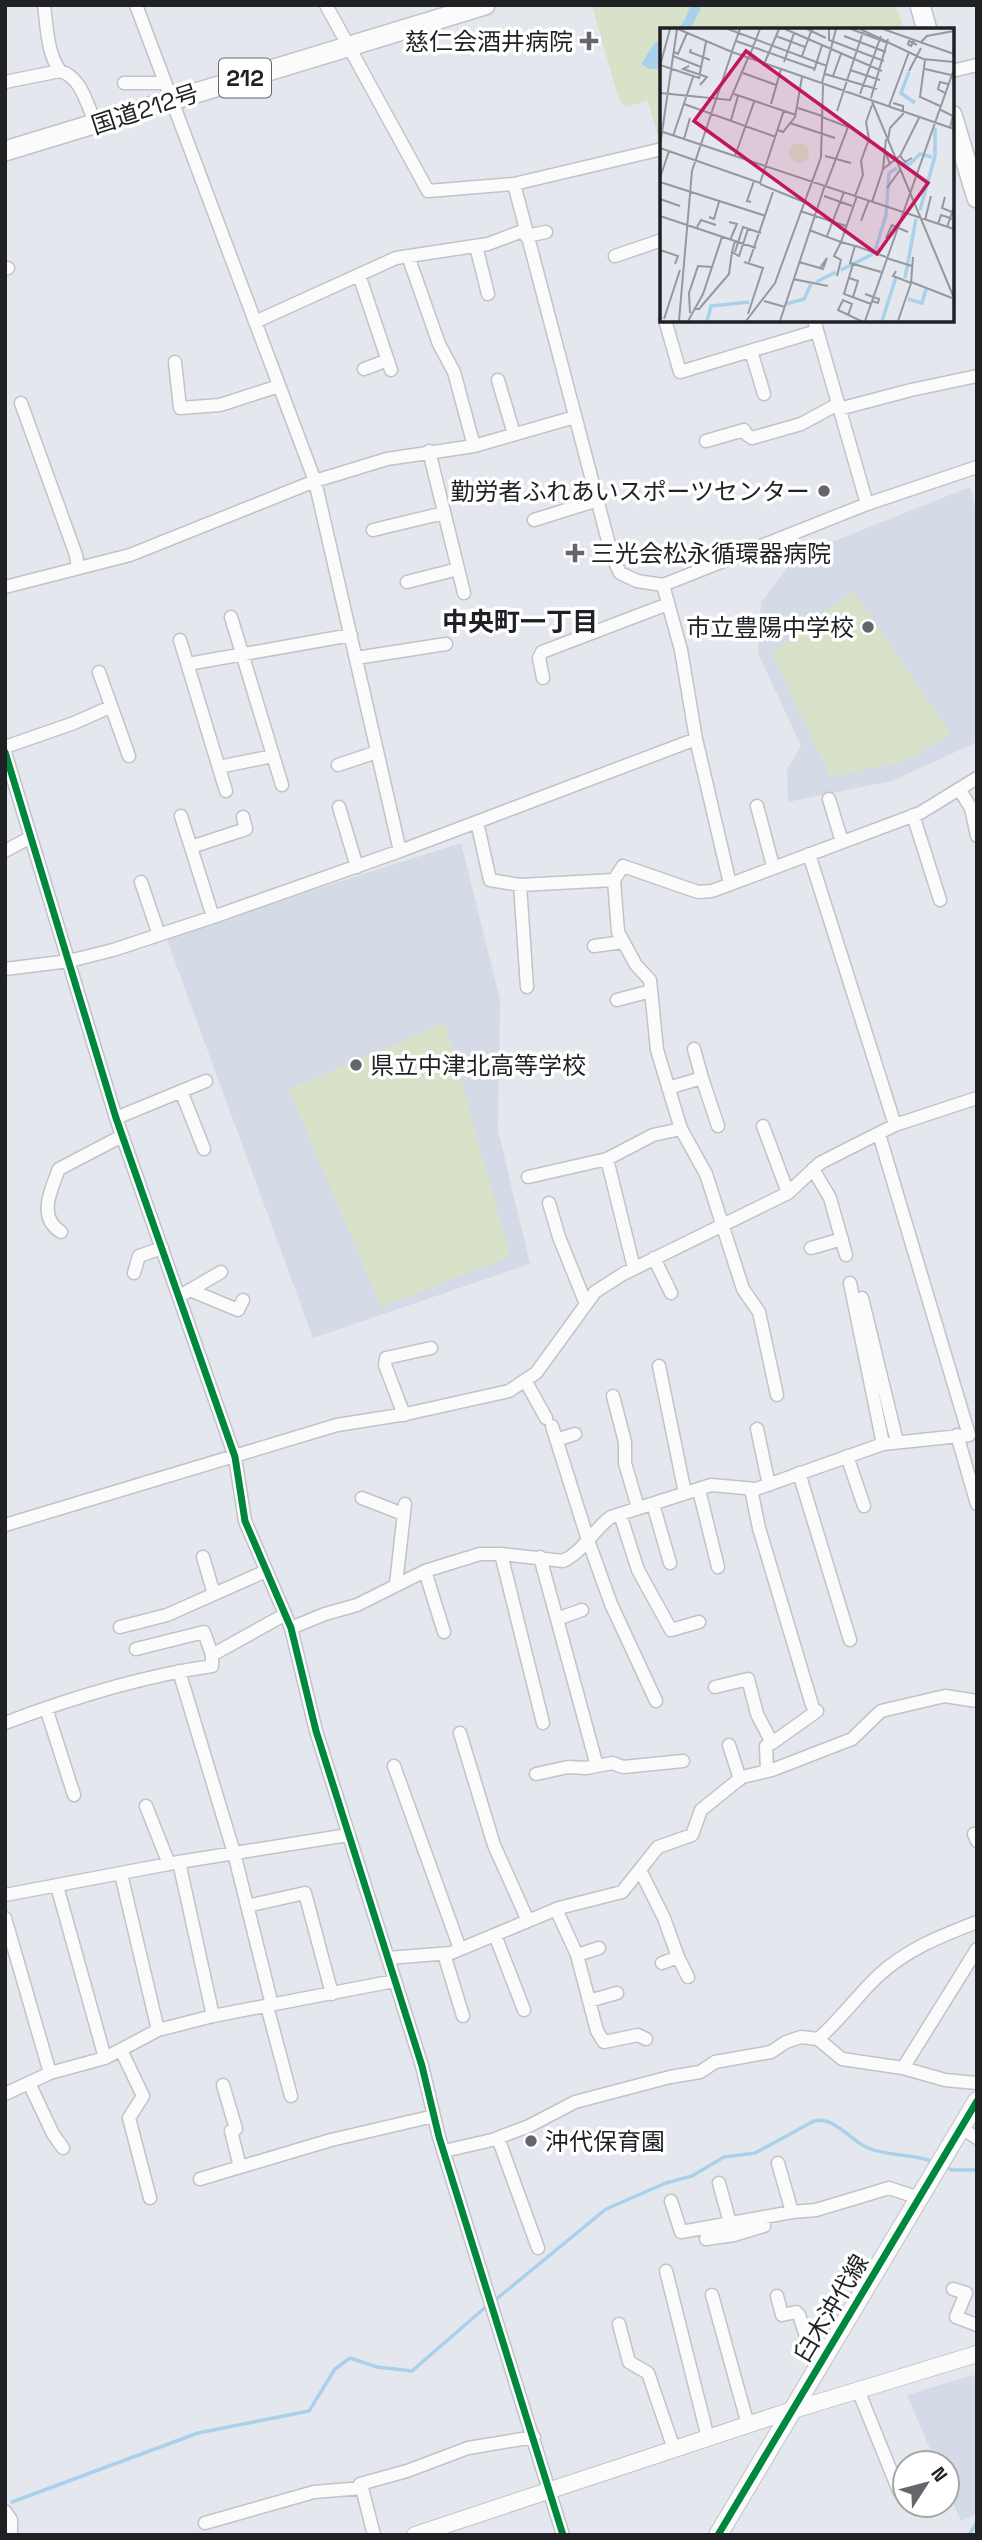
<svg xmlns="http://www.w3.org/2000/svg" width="982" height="2540" font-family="'Space Grotesk','Noto Sans JP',sans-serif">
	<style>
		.built { fill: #d5dae7 }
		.green { fill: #d8e2c9 }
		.water { fill: #aad1eb }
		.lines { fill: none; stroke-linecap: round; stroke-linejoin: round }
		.stream { stroke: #aad1eb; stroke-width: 3.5 }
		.minor-casing { stroke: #c1c3c8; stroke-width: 15 }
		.tertiary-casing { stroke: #c1c3c8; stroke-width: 18 }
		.secondary-casing { stroke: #c1c3c8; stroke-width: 20 }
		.trunk-casing { stroke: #c1c3c8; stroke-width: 22 }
		.minor { stroke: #fbfbfc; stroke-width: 12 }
		.tertiary { stroke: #fbfbfc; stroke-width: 16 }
		.secondary { stroke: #fbfbfc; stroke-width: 18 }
		.trunk { stroke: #fbfbfc; stroke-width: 19 }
		.cycleway-casing { stroke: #fff; stroke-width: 11 }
		.cycleway { stroke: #00873e; stroke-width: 7 }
		.poi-dot { fill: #64666b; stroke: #fff; stroke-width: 2.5 }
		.labels { text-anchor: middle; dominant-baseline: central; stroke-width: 7; stroke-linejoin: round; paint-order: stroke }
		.shield { fill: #fff; stroke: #626466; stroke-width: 2 }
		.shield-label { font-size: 23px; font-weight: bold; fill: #1f2125 }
		.poi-label { font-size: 24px; fill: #1f2125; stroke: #fff; text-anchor: end }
		.street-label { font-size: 24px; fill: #1f2125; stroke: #fff }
		.neighbourhood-label { font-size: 26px; font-weight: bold; fill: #1f2125; stroke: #fff }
		.inset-river { fill: none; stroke: #aad1eb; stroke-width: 3.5 }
		.inset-road { fill: none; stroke: #95989e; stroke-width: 2 }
		.view { fill: #c2185b; fill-opacity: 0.15; stroke: #c2185b; stroke-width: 3.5 }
		.inset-edge { fill: none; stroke: #1f2125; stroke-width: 3.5 }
	</style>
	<rect width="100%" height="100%" fill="#e4e7ee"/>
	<path class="built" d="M970,487L977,513V742L892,781L788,802L787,769L801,746L758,653L761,602L797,556Z
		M461,843L500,1000L498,1130L530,1264L313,1338L166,937Z
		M977,2374V2514L961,2521L947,2489V2463H936L907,2395Z"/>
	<path class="green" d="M592,5H896L904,30H662L660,144L648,101L625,107L619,100Z
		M853,591L951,734L905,761L831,777L772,654Z
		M445,1023L510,1256L381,1307L289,1089Z"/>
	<path class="water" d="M691,5H700L701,8L690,30H676L683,23Z
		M662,40V69H650L641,64L654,44Z"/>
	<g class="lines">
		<path class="stream" d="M944,2166L952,2170H977
			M494,2301L606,2209L666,2183L692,2176L724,2157L755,2153L814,2121C834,2116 850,2140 868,2148C889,2157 912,2153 934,2162
			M12,2502L198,2433L309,2411L335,2369L350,2358L377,2367L412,2371L488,2305
			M969,2535L977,2522"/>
		<g class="minor-casing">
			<path id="minor" d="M44,5C47,27 47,53 60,71C82,77 87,106 96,124
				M136,5L315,481L400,851
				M326,5L428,191L514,184L662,149
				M952,71L977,65
				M5,82L60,71
				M124,83H164
				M514,184L612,556L620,573L637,581L663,585L867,504L977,467
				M526,236L546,232
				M476,246L488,294
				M408,256L439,344L454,372L474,446
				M615,256L662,240
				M5,269L8,268
				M359,275L391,370
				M665,320L680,372L817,331
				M814,320L867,504
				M255,322L396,258L488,244L525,230
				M751,351L764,394
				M175,362L180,408L220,405L279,386
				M364,369L388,360
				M498,380L514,434
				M21,403L76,555L78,568
				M839,409L911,390L977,376
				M706,441L744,430L746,434L752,438L801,424L838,404
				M429,451L464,593
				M534,520L598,500
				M373,530L444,513
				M407,582L458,569
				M663,585L681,650L696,739L730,884
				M5,587L130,555L315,481L387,459L474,446L575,417
				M231,617L282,785
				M180,640L226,791
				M356,658L446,644
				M188,664L351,635
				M99,672L129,756
				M543,678L539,658L542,652L668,604
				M5,747L74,723L110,707
				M5,752L116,1118L235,1457L245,1521L291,1628L316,1731L422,2066L439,2137L563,2535
				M338,765L377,752
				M219,767L273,756
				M959,789L971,808L977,836
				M829,799L842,842
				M757,806L773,866
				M339,807L357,867
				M913,815L940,900
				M181,816L213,917
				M477,822L490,880L520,885L614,880
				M191,847L246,829L243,817
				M5,851L31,837
				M809,854L895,1125
				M141,882L159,935
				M520,885L527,987
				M594,946L623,942
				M5,969L69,961L113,950L213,917L400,851L696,739
				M617,1000L651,991
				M694,1049L702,1078
				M668,1088L702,1078L718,1126
				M181,1091L204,1149
				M116,1118L206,1081
				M763,1126L788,1193
				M607,1159L634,1268
				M813,1169L830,1198L846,1255
				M528,1177L607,1159L653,1135L681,1129
				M549,1203L559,1237L586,1304
				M61,1232C37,1217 51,1190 59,1169L122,1136
				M811,1248L842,1239
				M654,1258L671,1293
				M134,1273L139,1256L162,1248
				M850,1283L883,1444
				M190,1290L238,1310L243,1300
				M185,1293L221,1272
				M862,1298L897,1442
				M659,1366L685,1493
				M525,1380L546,1418
				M777,1395L759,1312L743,1289L706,1174L681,1129L657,1050L650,980L636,965L618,932L614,880L623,866L698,892L712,891L920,813L977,778
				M613,1396L625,1442V1463L638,1508
				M404,1415L385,1365L386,1358L431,1348
				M552,1426L588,1540L611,1604L656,1701
				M757,1429L769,1485
				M957,1435L977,1504
				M556,1440L575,1434
				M847,1456L864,1506
				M799,1473L850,1640
				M751,1489L759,1528L812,1705
				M699,1490L718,1567
				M362,1498L403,1514
				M653,1504L670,1563
				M620,1514L638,1570L671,1630L699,1622
				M5,1525L337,1425L406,1414L509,1391L536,1373L595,1292L623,1274L788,1193L820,1163L895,1125L977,1098
				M501,1554L543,1723
				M203,1557L214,1594
				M540,1557L597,1766
				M425,1571L444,1632
				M396,1584L405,1504
				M557,1619L582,1610
				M120,1627L167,1615L266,1571
				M291,1628L325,1614L357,1605L425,1571L480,1554H501L563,1561C583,1552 594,1529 611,1517L711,1485L756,1489L883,1444L969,1435L879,1134
				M136,1649L204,1632L212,1655
				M179,1671L234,1853L272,2005
				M715,1687L748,1679L757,1714L772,1743L766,1746L767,1771
				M46,1708L74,1795
				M5,1723C71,1698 142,1676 212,1666V1655L284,1615
				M460,1733L494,1845L528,1921
				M772,1743L817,1711
				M729,1745L740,1779
				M394,1766L460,1949
				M536,1774L568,1767L586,1768L612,1763L623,1767L683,1761
				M146,1806L169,1864
				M974,1834L977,1841
				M179,1862L213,2016
				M640,1870L664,1918L678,1957L688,1977
				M121,1874L158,2030
				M57,1886L105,2058
				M5,1895L179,1862L348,1835
				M247,1906L305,1893L332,1994
				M556,1909L577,1955L599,1948
				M5,1918L50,2073
				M495,1935L524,2010
				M444,1954L463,2016
				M577,1955L597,2031L604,2042L638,2035L646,2039
				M388,1958L451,1953L559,1908L622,1892L658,1847L692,1835L701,1810L742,1777L772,1770L852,1739L881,1711L945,1696L977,1701
				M662,1963L678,1957
				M589,2001L617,1993
				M267,2006L291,2096
				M818,2039C840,2020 857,1996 878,1976C907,1949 941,1936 977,1922
				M121,2050L143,2096L129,2118L150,2198
				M903,2068L977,1949
				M29,2083L53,2134L63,2148
				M223,2085L236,2129L231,2131L240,2167
				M5,2094L50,2073L105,2058L158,2030L213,2016L394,1981
				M961,2128L977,2138
				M498,2138L538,2248
				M444,2151L492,2140L529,2126L575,2102L670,2077L700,2072L715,2062L771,2052L786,2042L801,2037L818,2039L842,2059L903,2068L945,2080L977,2083
				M778,2163L792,2212
				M200,2179L331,2140L434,2116
				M719,2183L730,2223
				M671,2201L681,2232L792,2212L816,2210L889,2188L919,2198
				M706,2239L734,2235L764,2226L763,2218
				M666,2271L708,2438
				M953,2289L966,2293L956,2317L977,2325
				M712,2295L748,2425
				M777,2296L782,2315L796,2312L799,2315L817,2370
				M619,2324L629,2362L648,2373L674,2449
				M858,2390L899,2491
				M362,2488L360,2484L407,2471L468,2448L534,2437
				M5,2511L11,2520V2535
				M205,2523L314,2492L362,2488L374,2535"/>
		</g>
		<g class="tertiary-casing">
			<path id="tertiary" d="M415,2535L777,2415L977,2354"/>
		</g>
		<g class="secondary-casing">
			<path id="secondary" d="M718,2535L977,2101"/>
		</g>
		<g class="trunk-casing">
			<path id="trunk" d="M920,5L927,30
				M952,115L977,198
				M5,151L485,5"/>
		</g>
		<use href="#minor" class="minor"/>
		<use href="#tertiary" class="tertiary"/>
		<use href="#secondary" class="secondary"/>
		<use href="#trunk" class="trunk"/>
		<g class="cycleway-casing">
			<path id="cycleway" d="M5,752L116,1118L235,1457L245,1521L291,1628L316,1731L422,2066L439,2137L563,2535
				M718,2535L977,2101"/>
		</g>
		<use href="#cycleway" class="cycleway"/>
	</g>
	<g class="poi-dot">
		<path d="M585.5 30.5h7v7h7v7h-7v7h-7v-7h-7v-7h7z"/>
		<circle cx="824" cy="491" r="7"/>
		<path d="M571.5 542.5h7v7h7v7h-7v7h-7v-7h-7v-7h7z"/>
		<circle cx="868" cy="627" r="7"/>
		<circle cx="356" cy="1065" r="7"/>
		<circle cx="531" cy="2141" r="7"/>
	</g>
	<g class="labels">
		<rect class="shield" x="219" y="58.5" width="52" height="39" rx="5"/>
		<g class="shield-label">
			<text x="245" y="78">212</text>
		</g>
		<g class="poi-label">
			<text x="573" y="41">慈仁会酒井病院</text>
			<text x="810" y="491">勤労者ふれあいスポーツセンター</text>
			<text x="591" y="553" text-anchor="start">三光会松永循環器病院</text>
			<text x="854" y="627">市立豊陽中学校</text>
			<text x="370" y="1065" text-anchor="start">県立中津北高等学校</text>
			<text x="545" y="2141" text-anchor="start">沖代保育園</text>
		</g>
		<g class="street-label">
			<text transform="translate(145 109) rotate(-18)">国道212号</text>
			<text transform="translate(831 2308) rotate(-59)">臼木沖代線</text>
		</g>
		<g class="neighbourhood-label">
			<text x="520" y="622">中央町一丁目</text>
		</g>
	</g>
	<g transform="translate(660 28)">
		<rect width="294" height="294" fill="#e4e7ee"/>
		<path d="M129 125a10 10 0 1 1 20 0a10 10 0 1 1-20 0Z" fill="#d8e2c9"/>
		<path class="inset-river" d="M249,44L241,65L255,75M241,136H250L260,126L272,129M260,182L275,128V100M215,223L226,187L229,145L237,140M181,242L213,226M245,250L256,191M156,254L176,244M248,271L262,275L266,261M126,276L144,271L151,256M47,293L51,278L89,274M222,293L236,249"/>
		<path class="inset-road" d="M18,1L72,24M68,1L167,38M125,1L222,43M147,1L166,10M169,1V12L224,33M191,1L228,15M200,1L263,31L294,34M223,1L294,26M116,8L145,19M184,8L226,24M254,12L253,15L251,18L248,16L249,13L257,17M76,13L155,41M261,14L267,8L294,3M31,21L30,24L50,32M72,23L80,1M14,24L18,26L27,5M13,28L41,39M142,28L152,1M89,29L100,1M265,32L260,69L280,78M105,34L119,1M124,34L134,5M0,37L39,50L46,14M0,38L10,1M29,38L23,41L47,49L40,57M265,41L291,47M190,42L220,52M154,43L162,17M249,43L261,20M83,45L116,57M165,46L217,61M173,48L181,26M162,55L176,1M0,65L70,72L88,30M285,65L278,61L280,54L288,56M74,66L136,87M200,66L221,8M211,70L228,11M211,71L294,270M24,76L116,109M111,76L121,41M229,78L249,24M138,80L162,88M279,81L293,88L290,100M177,83L204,1M162,89L188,99L166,157M71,92L78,68M130,95L175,110M118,102L123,104L135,89L142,49M3,104L294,201M13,108L33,49M24,111L30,90M228,112L230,100L243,86V78L233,75M0,118L17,1M217,119L224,121L230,136M0,120L100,155L124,82M75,128L94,74M165,128L191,135M240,128L259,90M223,141L226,111M0,150L9,123M0,154L106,188M100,156L144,174M227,160L240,142M164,168L192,178M195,168L203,147L201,133L209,111L206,94L212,77M197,168L181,214L195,218L190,235L221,244M285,169L282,180L292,184M0,171L20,178M91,174L87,173L94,153M212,174L223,141L240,128L245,134L252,130M140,183L186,198M0,188L96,220M49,189L54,191L59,174M265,192L271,168M201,193L209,172M69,194L77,196L70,212M278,196L281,187L293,191M37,199L41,192L56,197M287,199L294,179M149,202L181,214L174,228L181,232L177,248M167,208L184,164M226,210L232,197L248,204M75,213L72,224L79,228L88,201M196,218L226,229M0,222L18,228L15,236M75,224L83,199L101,205M226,230L252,238M84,234L103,240L88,286M89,234L113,164M139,234L160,240L167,230L163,241L160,240M193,236L184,266L211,276M236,243L233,248L251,255M189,250L198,253L193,269M133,251L168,258M251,254L292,270M205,266L219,271L218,275L212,273M104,273L125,279M34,281H39L69,246L72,224M30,285L29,265L38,238L52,239M188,287L192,276L183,272L178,282L201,293M4,291L20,242M19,293L32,143L72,24L294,101M28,293L43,266L62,209M86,293L115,255L161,129L163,57M120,293L165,157M205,293L294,41M238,293L251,255L253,229"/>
		<path class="view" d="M86,23L268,155L217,226L34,93Z"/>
		<rect width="294" height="294" class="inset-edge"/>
	</g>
	<rect width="982" height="2540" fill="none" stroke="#1f2125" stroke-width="14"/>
	<g transform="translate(926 2484) rotate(54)"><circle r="33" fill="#ffffff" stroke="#a5a6a8" stroke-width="2"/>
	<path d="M0-5L12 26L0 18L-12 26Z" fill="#64666b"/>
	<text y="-10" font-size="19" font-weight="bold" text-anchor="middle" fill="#1f2125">N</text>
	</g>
</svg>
